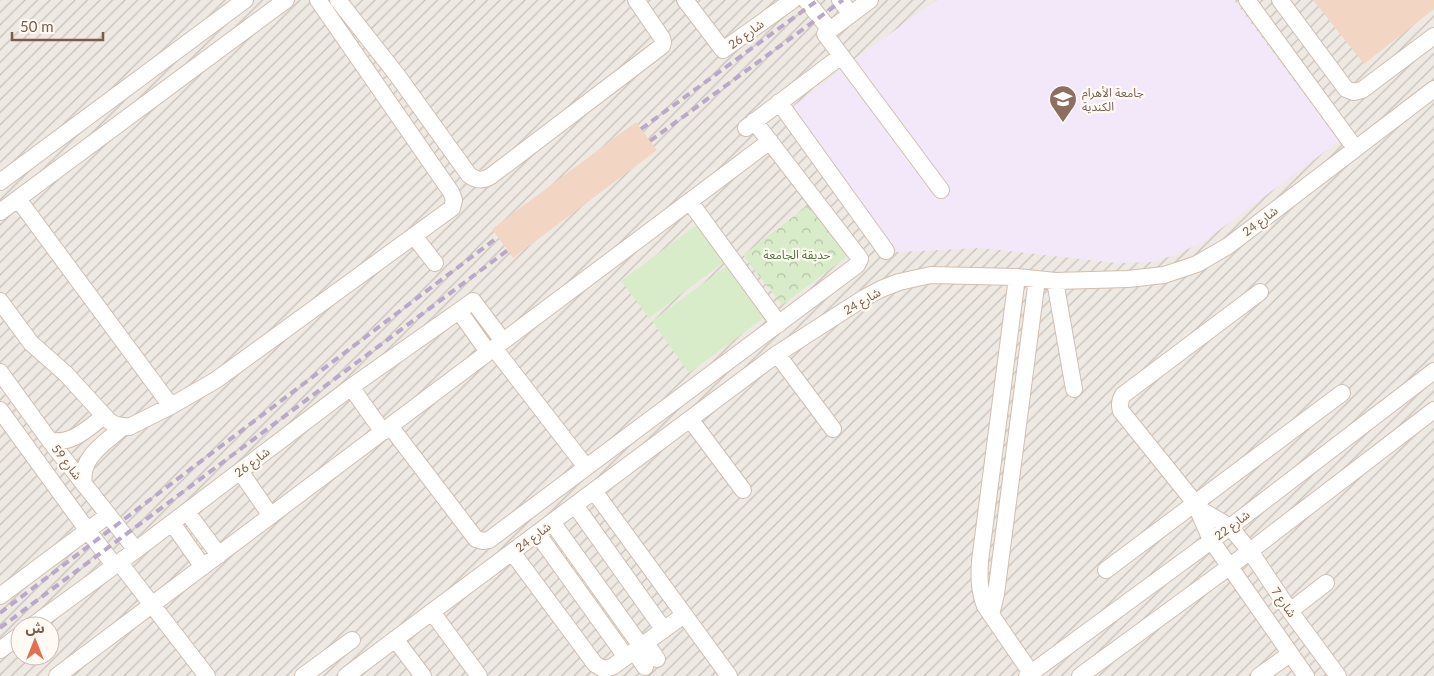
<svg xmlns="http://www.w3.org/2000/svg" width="1434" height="676" font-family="Lato,'Noto Sans Arabic',sans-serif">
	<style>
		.industrial { fill: url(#industrial-furrows); fill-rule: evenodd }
		.education { fill: #f3e8fa }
		.park { fill: url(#park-crowns) }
		.pitch { fill: #d8ecc9 }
		.building { fill: #f3d5c3 }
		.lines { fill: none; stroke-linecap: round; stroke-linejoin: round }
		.minor-casing { stroke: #d1beb0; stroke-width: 18 }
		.minor { stroke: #fff; stroke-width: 16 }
		.rail { stroke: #b9a8c9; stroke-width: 4; stroke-dasharray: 8 5; stroke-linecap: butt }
		.labels { text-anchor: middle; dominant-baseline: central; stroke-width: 4.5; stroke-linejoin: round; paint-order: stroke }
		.street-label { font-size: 12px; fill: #7a5c4d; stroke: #fffaf3 }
		.education-label { font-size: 12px; fill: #785e54; stroke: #fffaf3; text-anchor: start }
		.park-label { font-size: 12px; fill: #537a41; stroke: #fffaf3 }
	</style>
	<defs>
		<pattern id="industrial-furrows" width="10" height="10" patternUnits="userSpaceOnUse" patternTransform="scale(1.25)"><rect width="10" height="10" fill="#efe9e4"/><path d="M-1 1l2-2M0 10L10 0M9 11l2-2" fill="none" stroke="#c7c0bb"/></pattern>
		<pattern id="park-crowns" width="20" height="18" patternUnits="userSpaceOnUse" patternTransform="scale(1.25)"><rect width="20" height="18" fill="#d8ecc9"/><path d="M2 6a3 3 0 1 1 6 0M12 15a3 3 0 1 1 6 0" fill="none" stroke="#b4c2a5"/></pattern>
	</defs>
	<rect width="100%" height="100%" fill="#fdf6ec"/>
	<path class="industrial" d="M0,0H1434V676H0ZM20,626H50V656H20Z"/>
	<path class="education" d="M937,0H1234L1339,141L1203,242L1175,255L1152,262L1117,263L981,248L898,252L838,177L790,109L852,61Z"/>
	<path class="park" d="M810,204L850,254L782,305L743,255Z"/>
	<path class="pitch" d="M699,223L727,260L649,318L621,281Z
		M731,263L769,314L689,373L652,321Z"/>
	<path class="building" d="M1313,0H1434V9L1364,64Z
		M636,122L657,150L513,258L492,229Z"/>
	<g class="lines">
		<g class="minor-casing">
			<path id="minor" d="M338,0L397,75L469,175C477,181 483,181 491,176L662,46L663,42L662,38L636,0
				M685,0L723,50L793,0
				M806,0L830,30L870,0
				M840,0L851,14
				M1247,0L1355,148
				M1280,0L1346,89L1354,92L1362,90L1434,36
				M825,34L941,190
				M779,102L886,251
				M746,128L841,56
				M0,182L245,0
				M18,199L171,406
				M690,202L779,324
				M0,212L286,0
				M414,236L435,263
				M1017,277L980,561C979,577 979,591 985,606L1031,673
				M1055,281L1074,389
				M1260,292L1123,395C1120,400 1119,405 1121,411L1195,503L1211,540L1306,676
				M0,301L31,343L66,374L109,421L116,425L129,427L171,406L216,380L452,208L454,200L451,192L318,0
				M459,311L488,352
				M494,348L586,467
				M777,354L833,429
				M0,372L50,441L136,550
				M351,387L383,432
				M0,410L88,531L115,566
				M690,419L743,490
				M390,426L476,539L483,541L489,540L857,265L860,259L858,256L754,121
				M50,441C73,444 87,429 104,416
				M240,471L271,516
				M84,485C79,457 105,443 123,427
				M594,491L729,676
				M575,505L664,630
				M1198,508L1230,527L1250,551L1290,611L1338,676
				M187,512L219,555
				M552,522L641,646
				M172,523L203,567
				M537,533L626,657
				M512,552L595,664L603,669L612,667L684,615
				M119,562L207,676
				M1106,570L1342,393
				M0,596L107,516
				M1290,611L1326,583
				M432,612L479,676
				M991,615L996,594L1037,279
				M32,626L136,550L351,387L473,301L503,341
				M395,639L423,676
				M646,643L657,659
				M0,650L20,635
				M634,651L645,667
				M57,676L770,141
				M303,676L352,640
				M346,676L777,354L864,298L881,289L899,282L931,275L1017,277L1055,281L1128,279L1164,275L1197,264L1228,246L1434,89
				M1027,676L1230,527L1434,371
				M1080,676L1229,567L1434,410
				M1259,676L1290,654"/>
		</g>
		<use href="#minor" class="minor"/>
		<path class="rail" d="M641,129L818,0
			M650,141L843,0
			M0,613L498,237
			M0,628L508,250"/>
	</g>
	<defs>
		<g id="university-pin" transform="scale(1.4375)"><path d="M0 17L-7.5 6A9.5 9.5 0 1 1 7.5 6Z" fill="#8d6e63" stroke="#fffaf3"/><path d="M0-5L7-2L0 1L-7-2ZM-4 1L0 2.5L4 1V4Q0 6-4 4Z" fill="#fff"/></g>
	</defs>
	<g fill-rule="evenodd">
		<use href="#university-pin" x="1063" y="99"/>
	</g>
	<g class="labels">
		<g class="street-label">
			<text transform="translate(746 34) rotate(-36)">شارع 26</text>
			<text transform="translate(1260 221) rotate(-37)">شارع 24</text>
			<text transform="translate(862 301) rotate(-30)">شارع 24</text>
			<text transform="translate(67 462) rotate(52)">شارع 59</text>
			<text transform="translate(252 462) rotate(-37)">شارع 26</text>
			<text transform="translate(1232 525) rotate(-37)">شارع 22</text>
			<text transform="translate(533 537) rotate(-37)">شارع 24</text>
			<text transform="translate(1284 602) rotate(55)">شارع 7</text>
		</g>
		<g class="education-label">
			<text x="1082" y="92">جامعة الأهرام<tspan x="1082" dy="14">الكندية</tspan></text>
		</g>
		<g class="park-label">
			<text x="797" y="254">حديقة الجامعة</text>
		</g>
	</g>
	<g transform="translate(35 641)"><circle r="24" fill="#fffaf3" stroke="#cabbb1"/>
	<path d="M0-4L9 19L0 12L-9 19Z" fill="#e76f51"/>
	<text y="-8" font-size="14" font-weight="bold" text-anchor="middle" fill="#7a5c4d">ش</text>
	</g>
	<path d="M12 32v8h91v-8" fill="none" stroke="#7a5c4d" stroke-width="2.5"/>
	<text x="20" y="32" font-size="15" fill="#7a5c4d" stroke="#fffaf3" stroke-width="4" paint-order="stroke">50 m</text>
</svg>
